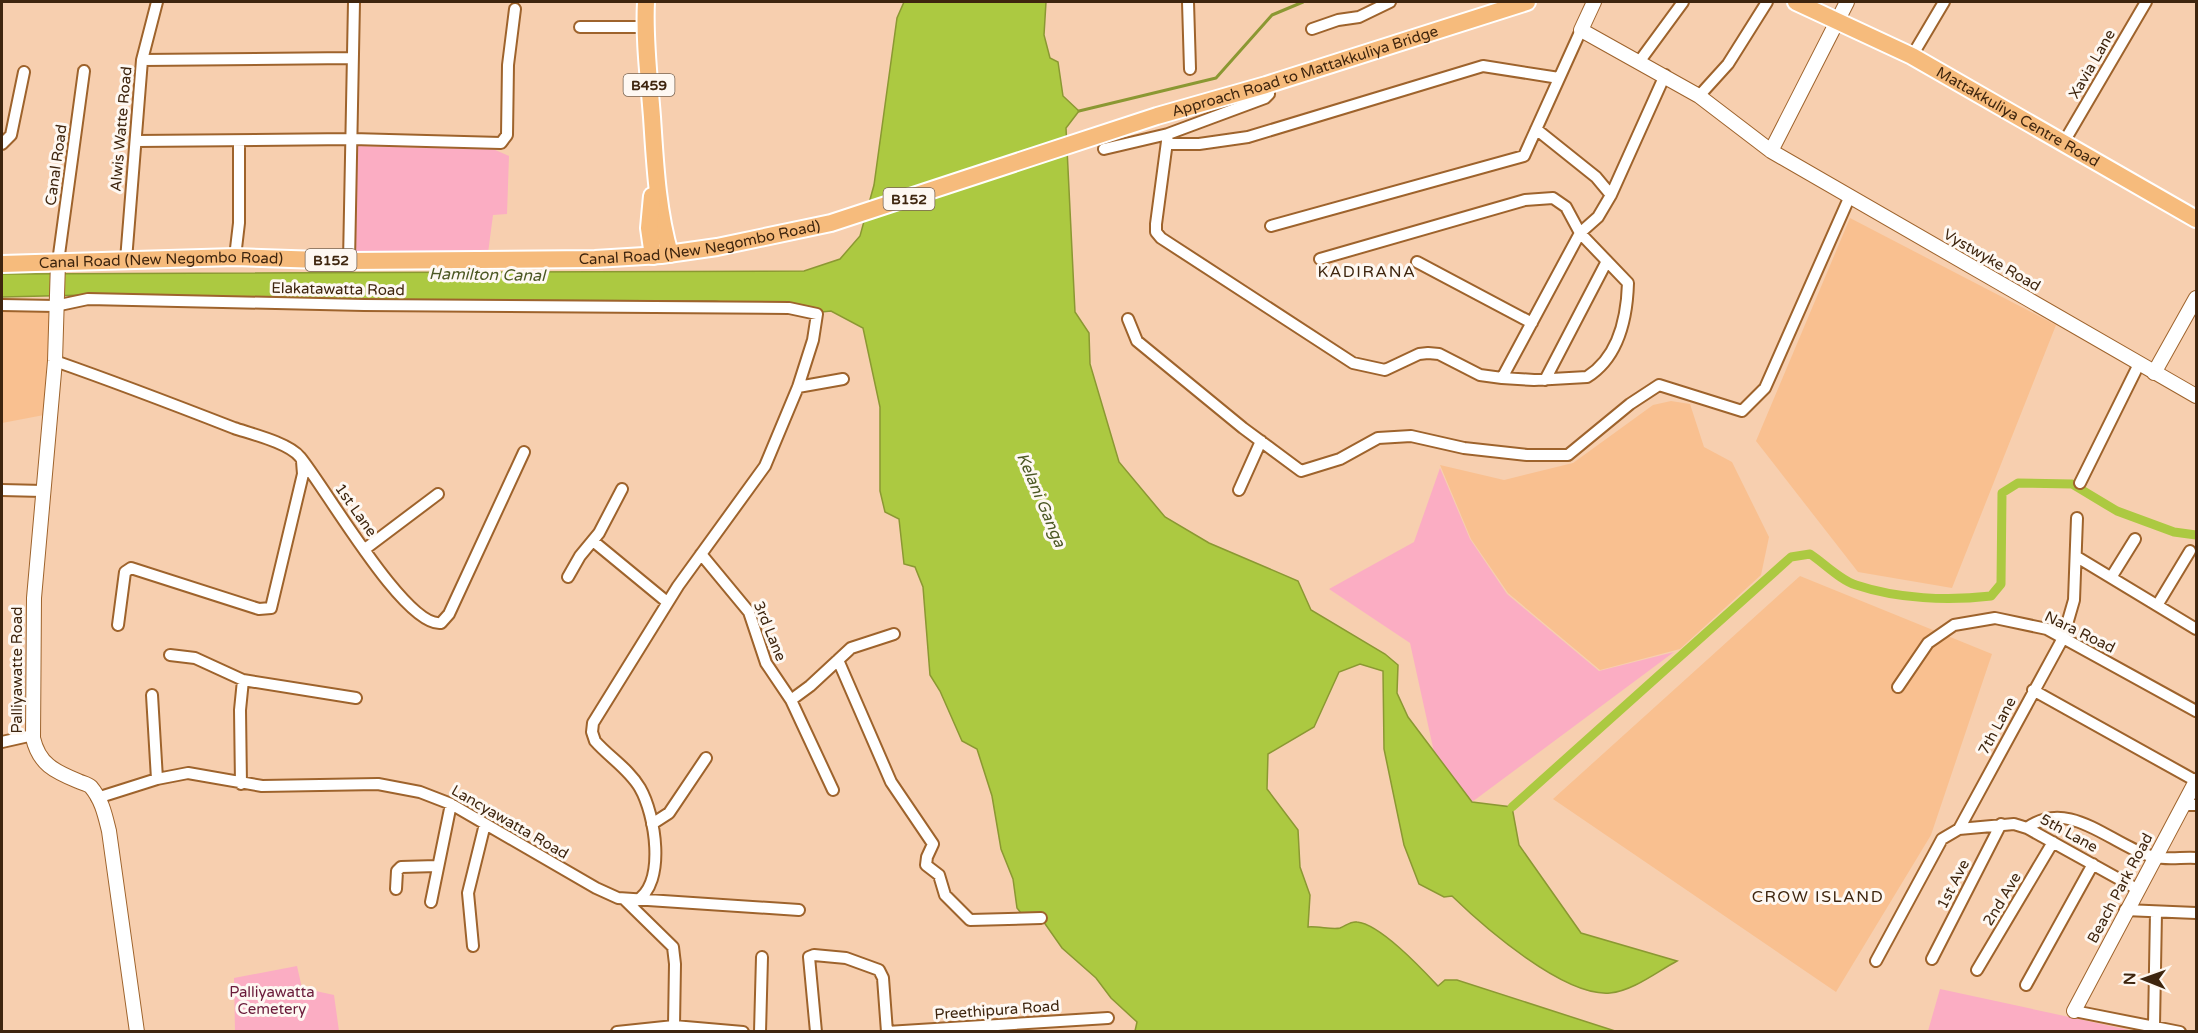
<svg xmlns="http://www.w3.org/2000/svg" width="2198" height="1033" font-family="'Varela Round',sans-serif">
	<style>
		.built { fill: #f9c090 }
		.green { fill: #fbadc3 }
		.water { fill: #acc941; stroke: #8b9832; stroke-width: 1.5 }
		.lines { fill: none; stroke-linecap: round; stroke-linejoin: round }
		.stream { stroke: #8b9832; stroke-width: 3 }
		.canal { stroke: #acc941; stroke-width: 9 }
		.minor-casing { stroke: #9e632c; stroke-width: 14 }
		.tertiary-casing { stroke: #9e632c; stroke-width: 16 }
		.primary-casing { stroke: #fff; stroke-width: 20 }
		.minor { stroke: #fff; stroke-width: 10 }
		.tertiary { stroke: #fff; stroke-width: 14 }
		.primary { stroke: #f6bb7c; stroke-width: 16 }
		.labels { text-anchor: middle; dominant-baseline: central; stroke-width: 6; stroke-linejoin: round; paint-order: stroke }
		.shield { fill: #fef8f2; stroke: #786452; stroke-width: 1.5 }
		.shield-label { font-size: 14px; font-weight: bold; fill: #3e250e }
		.street-label { font-size: 15px; fill: #3e250e; stroke: #fef8f2 }
		.park-label { font-size: 15px; fill: #6a1b3a; stroke: #fef8f2 }
		.neighbourhood-label { font-size: 16px; letter-spacing: 1.5px; fill: #3e250e; stroke: #fef8f2 }
		.water-label { font-size: 16px; font-style: italic; fill: #4c5824; stroke: #fef8f2 }
	</style>
	<rect width="100%" height="100%" fill="#f7cfaf"/>
	<path class="built" d="M1850,218L2056,325L1952,588L1858,572L1756,441Z
		M50,309L44,415L2,423V310Z
		M1671,401L1690,404L1704,447L1732,462L1769,537L1761,575L1680,649L1600,670L1508,593L1471,539L1440,465L1504,480L1573,463L1653,405Z
		M1800,576L1992,654L1931,835L1836,992L1553,799Z"/>
	<path class="green" d="M358,146L493,149L509,156L507,214L493,215L488,253L353,255Z
		M1440,468L1470,539L1507,594L1599,671L1674,652L1472,802L1434,752L1410,643L1329,589L1414,542Z
		M297,966L302,988L334,995L339,1031H235L234,978Z
		M1940,989L2134,1031H1928Z"/>
	<path class="water" d="M904,2H1046L1044,35L1050,58L1058,62L1063,96L1079,111L1066,128L1075,312L1089,333L1090,364L1119,462L1165,517L1209,543L1298,581L1311,610L1385,654L1398,665L1397,693L1408,717L1472,802L1512,807L1519,845L1581,933L1677,961C1658,971 1633,991 1610,993C1564,997 1484,927 1452,896L1444,897L1419,884L1404,845L1384,749L1383,671L1360,664L1339,672L1314,727L1268,754L1267,789L1298,830L1300,867L1310,895L1308,927C1318,926 1333,930 1340,928C1346,926 1350,921 1357,922C1380,924 1422,969 1438,986L1445,980H1457L1615,1031H1135L1137,1022L1111,998L1096,978L1062,948L1041,918L1024,917L1017,908L1013,879L1001,849L992,796L977,749L962,741L940,691L930,675L923,587L915,567L904,564L899,519L885,512L880,491V407L863,328L831,311L802,314L715,301L385,300L86,295L2,297V274L804,271L840,259L860,236L874,185L897,18Z"/>
	<g class="lines">
		<path class="stream" d="M1079,111L1216,78L1272,15L1303,2"/>
		<path class="canal" d="M1512,807L1791,557L1810,554C1824,563 1840,580 1856,585C1898,599 1948,601 1991,596L2001,584L2002,493L2018,483L2072,484L2117,511L2174,532L2196,535"/>
		<g class="minor-casing">
			<path id="minor" d="M1188,2L1190,69
				M580,27H645
				M1312,29L1338,20L1359,17L1390,2
				M1912,56L1944,2
				M142,60L352,58
				M1639,62L1683,2
				M1266,85L1269,94L1265,98L1168,134L1156,224V232L1161,238L1353,363L1385,370L1419,354L1428,353L1439,354L1480,375L1502,378L1534,380L1587,377C1619,357 1627,317 1628,283L1580,233L1598,217L1611,195L1665,75
				M1699,96L1728,64L1767,2
				M1536,129L1596,177L1611,195
				M136,141L352,139L501,143L507,135L508,65L515,9
				M2064,142L2146,2
				M2,144L11,135L24,72
				M1167,144H1199L1248,137L1483,66L1559,78
				M1104,149L1168,134
				M1271,226L1524,156L1581,30
				M235,257L239,223V141
				M1320,259L1525,200L1553,198L1566,207L1580,233L1502,378
				M126,260L142,60L157,2
				M349,261L354,2
				M58,262L84,71
				M1417,262L1532,323
				M2,305L55,306L88,299L364,305L789,308L817,314L813,340L798,387L765,466L678,586L593,723L592,732L595,741C609,757 629,769 640,788C655,814 667,883 636,901
				M1128,319L1137,341L1243,428L1301,471L1340,459L1378,438L1411,436L1464,448L1527,455H1568L1630,404L1659,385L1742,411L1765,388L1850,196
				M55,361C115,382 175,405 234,428C252,434 289,443 300,457C325,487 405,628 441,623L449,614L524,452
				M1545,380L1607,261
				M798,387L843,379
				M2080,483L2139,364
				M2,490L43,491
				M1239,490L1261,441
				M593,541L667,602
				M365,549L438,494
				M701,554L749,612L766,663L791,700L833,790
				M2077,557L2196,629
				M2112,576L2135,539
				M568,577L580,556L599,533L622,489
				M2158,604L2190,551
				M118,625L125,572L131,568L259,609L271,608L303,474L302,461
				M170,655L195,658L243,680L356,698
				M838,660L891,782L933,844L927,857L926,865L939,875L945,895L970,920L1041,918
				M1898,687L1928,643L1954,625L1995,618L2047,629L2196,711
				M2033,690L2196,781
				M152,695L157,779
				M791,700L810,686L851,648L894,634
				M2,742L33,735
				M241,784L240,710L243,680
				M97,798L157,779L188,773L262,786L378,784L420,792L451,804L596,888L618,898L799,910
				M2184,805H2196
				M652,824L669,813L706,758
				M2027,828C2071,796 2113,848 2155,857C2167,860 2184,857 2196,858
				M1959,829L2063,638L2074,600L2077,518
				M396,889L397,871L401,867L437,866
				M624,899L673,947L675,964L674,1026
				M431,902L451,804
				M2125,910L2196,913
				M473,946L468,893L485,824
				M1932,959L2001,824
				M1876,961L1942,839L1959,829L2014,824L2027,828L2137,889
				M1977,970L2053,842
				M2026,985L2093,864
				M2074,1011L2180,1032
				M2154,1026L2156,912
				M617,1032L674,1026L743,1032
				M760,1032L762,957
				M816,1032L809,957L814,955L846,958L879,970L883,978L887,1032
				M887,1032L1108,1018"/>
		</g>
		<g class="tertiary-casing">
			<path id="tertiary" d="M1594,2L1581,30L1699,96L1771,151L2196,396
				M1771,151L1847,2
				M58,262L55,361L34,598L33,738C39,764 54,771 78,781C82,783 88,784 91,787C102,800 105,815 109,831L137,1032
				M2154,373L2196,298
				M2074,1011L2196,781"/>
		</g>
		<g class="primary-casing">
			<g id="primary">
				<path d="M646,2C644,40 649,78 652,117C655,162 657,209 670,254"/>
				<path id="s1" d="M1796,2L1912,56L2196,219"/>
				<path d="M652,196L649,228L653,256"/>
				<path id="s2" d="M2,264L235,257L349,261L595,259L661,255L717,247L831,223L1157,116L1266,85L1527,2"/>
			</g>
		</g>
		<use href="#minor" class="minor"/>
		<use href="#tertiary" class="tertiary"/>
		<use href="#primary" class="primary"/>
	</g>
	<g class="labels">
		<g class="shield">
			<rect x="623.5" y="74" width="51" height="22" rx="4.5"/>
			<rect x="883.5" y="188" width="51" height="22" rx="4.5"/>
			<rect x="305.5" y="249" width="51" height="22" rx="4.5"/>
		</g>
		<g class="shield-label">
			<text x="649" y="85">B459</text>
			<text x="909" y="199">B152</text>
			<text x="331" y="260">B152</text>
		</g>
		<g class="street-label">
			<text transform="translate(2092 64) rotate(-60)">Xavia Lane</text>
			<text stroke="none"><textPath href="#s2" startOffset="1330">Approach Road to Mattakkuliya Bridge</textPath></text>
			<text stroke="none"><textPath href="#s1" startOffset="250">Mattakkuliya Centre Road</textPath></text>
			<text transform="translate(121 129) rotate(-85)">Alwis Watte Road</text>
			<text transform="translate(56 165) rotate(-82)">Canal Road</text>
			<text stroke="none"><textPath href="#s2" startOffset="699">Canal Road (New Negombo Road)</textPath></text>
			<text transform="translate(1992 260) rotate(30)">Vystwyke Road</text>
			<text stroke="none"><textPath href="#s2" startOffset="159">Canal Road (New Negombo Road)</textPath></text>
			<text transform="translate(338 289) rotate(1)">Elakatawatta Road</text>
			<text transform="translate(356 510) rotate(55)">1st Lane</text>
			<text transform="translate(770 631) rotate(68)">3rd Lane</text>
			<text transform="translate(2080 632) rotate(26)">Nara Road</text>
			<text transform="translate(17 670) rotate(-90)">Palliyawatte Road</text>
			<text transform="translate(1997 726) rotate(-62)">7th Lane</text>
			<text transform="translate(510 822) rotate(30)">Lancyawatta Road</text>
			<text transform="translate(2069 833) rotate(29)">5th Lane</text>
			<text transform="translate(1953 884) rotate(-63)">1st Ave</text>
			<text transform="translate(2120 888) rotate(-62)">Beach Park Road</text>
			<text transform="translate(2002 899) rotate(-59)">2nd Ave</text>
			<text transform="translate(997 1010) rotate(-4)">Preethipura Road</text>
		</g>
		<g class="park-label">
			<text x="272" y="992">Palliyawatta<tspan x="272" dy="17">Cemetery</tspan></text>
		</g>
		<g class="neighbourhood-label">
			<text x="1367" y="272">KADIRANA</text>
			<text x="1818" y="897">CROW ISLAND</text>
		</g>
		<g class="water-label">
			<text transform="translate(487 275) rotate(1)">Hamilton Canal</text>
			<text transform="translate(1041 500) rotate(67)">Kelani Ganga</text>
		</g>
	</g>
	<rect width="2198" height="1033" fill="none" stroke="#3e250e" stroke-width="6"/>
	<g transform="translate(2144 979) rotate(271)" stroke="#fef8f2" stroke-width="4.5" paint-order="stroke">
	<path d="M0-4.5L10 22L0 15L-10 22Z" fill="#3e250e"/>
	<text y="-9" font-size="16" font-weight="bold" text-anchor="middle" fill="#3e250e">N</text>
	</g>
</svg>
